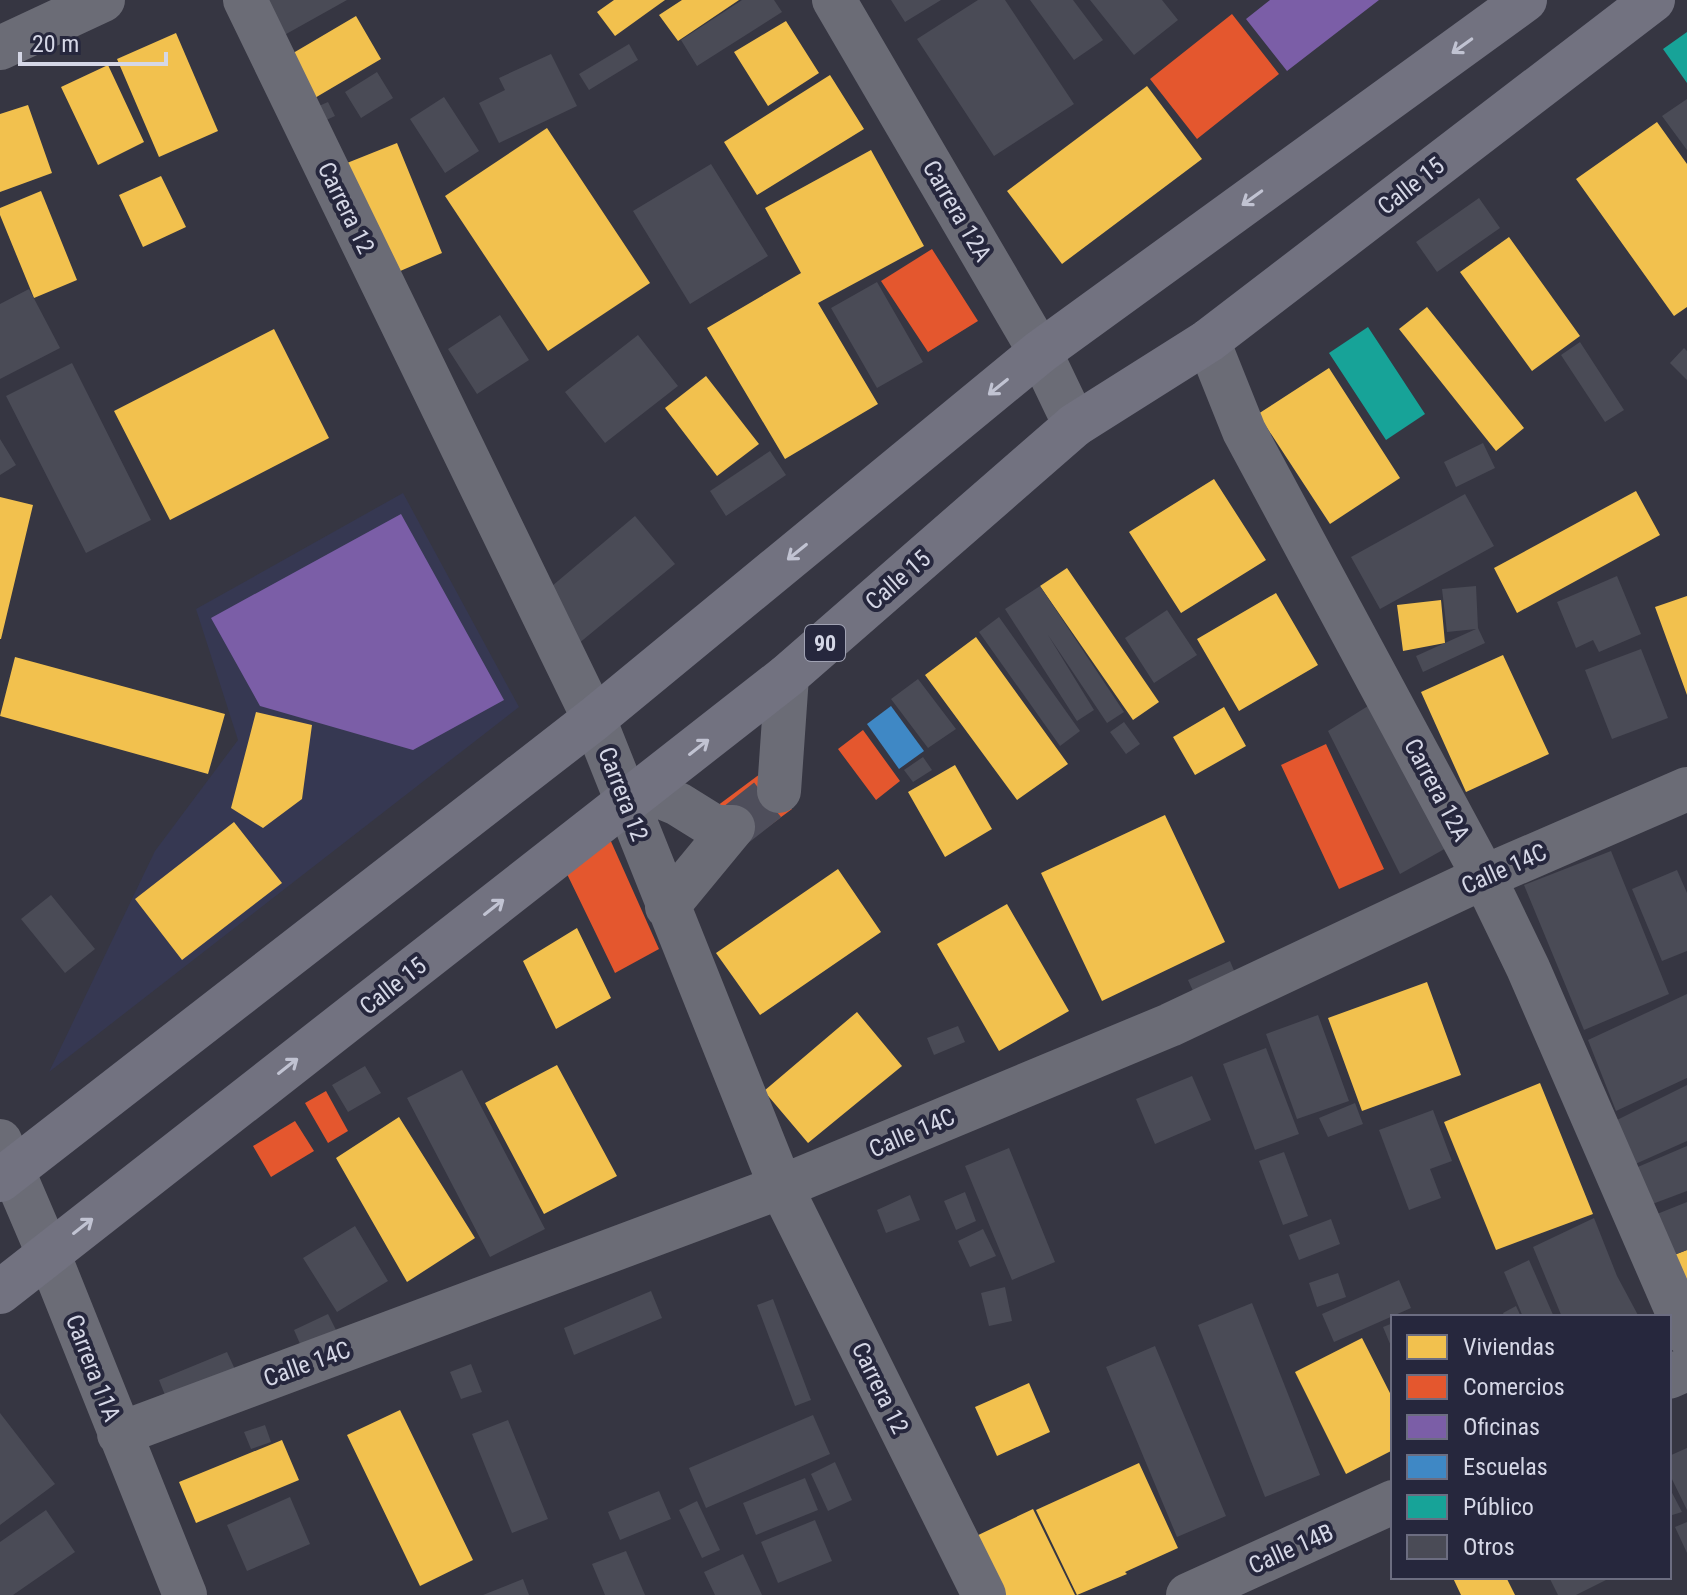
<svg xmlns="http://www.w3.org/2000/svg" width="1687" height="1595" font-family="'Roboto Condensed',sans-serif">
	<style>
		.built { fill: #363852 }
		.homes { fill: #f2c14e }
		.shops { fill: #e4572e }
		.offices { fill: #7b5ea7 }
		.schools { fill: #3f88c5 }
		.public { fill: #17a398 }
		.building { fill: #4a4b56 }
		.lines { fill: none; stroke-linecap: round; stroke-linejoin: round }
		.minor-tunnel { stroke: #4e4e5b; stroke-width: 44; stroke-dasharray: 44 22; stroke-linecap: butt }
		.minor { stroke: #6b6c76; stroke-width: 44 }
		.highway { stroke: #727280; stroke-width: 44 }
		.oneway { stroke: #c1c3d2 }
		.labels { text-anchor: middle; dominant-baseline: central; stroke-width: 8; stroke-linejoin: round; paint-order: stroke }
		.shield { fill: #26273d; stroke: #a0a2b3; stroke-width: 2 }
		.shield-label { font-size: 22px; font-weight: bold; fill: #d5d7e6 }
		.street-label { font-size: 24px; fill: #d5d7e6; stroke: #26273d }
	</style>
	<rect width="100%" height="100%" fill="#363642"/>
	<path class="built" d="M403,493L519,707L49,1072L155,851L238,740L196,609Z"/>
	<path class="homes" d="M614,0H665L615,36L597,12Z
		M682,0H739L678,41L659,15Z
		M356,16L381,59L308,102L283,59Z
		M786,21L819,73L768,106L734,52Z
		M176,33L218,131L159,157L117,59Z
		M108,65L144,142L98,165L61,87Z
		M830,75L864,129L757,195L724,142Z
		M1147,86L1202,159L1062,264L1007,191Z
		M28,105L52,173L0,192V114Z
		M1657,122L1687,164V307L1674,316L1576,179Z
		M547,128L650,283L548,351L445,196Z
		M397,143L442,253L384,278L337,167Z
		M871,150L924,246L818,303L878,404L785,459L707,328L801,273L765,208Z
		M161,176L186,227L143,247L119,195Z
		M41,191L77,280L34,298L0,215V208Z
		M1509,237L1580,336L1532,371L1460,272Z
		M1427,307L1524,428L1496,451L1399,329Z
		M274,329L329,438L170,520L114,411Z
		M1329,368L1400,478L1330,524L1258,414Z
		M706,376L759,444L717,476L665,408Z
		M1214,479L1266,560L1181,613L1129,532Z
		M1636,491L1660,535L1517,613L1494,568Z
		M0,497L33,505L1,639H0Z
		M1067,568L1159,702L1133,720L1040,586Z
		M1276,593L1318,665L1239,711L1197,639Z
		M1687,596V695L1655,607Z
		M1441,600L1445,643L1403,651L1397,605Z
		M976,637L1068,764L1017,800L925,675Z
		M1503,655L1549,754L1466,792L1421,692Z
		M15,657L225,714L208,774L0,716Z
		M1224,707L1246,746L1195,775L1173,737Z
		M256,712L312,725L302,799L263,828L231,808Z
		M955,765L992,829L945,857L908,792Z
		M1165,815L1225,942L1102,1001L1041,873Z
		M234,822L282,883L182,960L135,899Z
		M838,869L881,932L760,1015L716,953Z
		M1007,904L1069,1011L999,1051L937,944Z
		M577,928L611,998L556,1029L523,961Z
		M1427,982L1461,1075L1362,1111L1328,1018Z
		M857,1012L902,1066L808,1143L764,1091Z
		M557,1065L617,1176L544,1214L485,1103Z
		M1540,1083L1593,1214L1496,1250L1444,1122Z
		M399,1117L475,1238L407,1282L336,1158Z
		M1687,1250V1290L1674,1255Z
		M1362,1338L1393,1399V1450L1346,1474L1295,1372Z
		M1029,1383L1050,1432L997,1456L975,1407Z
		M400,1410L473,1560L420,1586L347,1435Z
		M282,1440L299,1480L196,1523L179,1482Z
		M1139,1463L1178,1548L1125,1572L1127,1574L1077,1595L1036,1510Z
		M1033,1509L1075,1595H999L972,1538Z
		M1455,1577H1506L1515,1595H1461L1453,1578Z"/>
	<path class="shops" d="M1232,14L1279,74L1197,139L1150,79Z
		M932,249L978,321L928,352L881,281Z
		M863,730L900,781L876,800L838,749Z
		M1326,744L1384,869L1339,889L1281,765Z
		M764,771L792,809L745,844L717,806Z
		M609,837L659,949L615,973L567,874Z
		M326,1091L348,1131L328,1143L305,1103Z
		M295,1121L314,1151L271,1177L253,1146Z"/>
	<path class="offices" d="M1270,0H1379L1287,71L1246,19Z
		M401,514L504,700L413,750L260,706L211,618Z"/>
	<path class="schools" d="M891,706L924,751L899,769L867,724Z"/>
	<path class="public" d="M1687,32V83L1663,49Z
		M1368,327L1425,414L1386,440L1329,353Z"/>
	<path class="building" d="M257,0H347L279,38Z
		M742,0H774L782,12L697,66L681,40Z
		M891,0H941L905,22Z
		M978,0H1005L1074,104L994,156L917,39Z
		M1030,0H1073L1103,40L1074,60Z
		M1090,0H1162L1178,20L1134,55Z
		M629,44L638,60L589,90L579,74Z
		M551,54L577,106L499,143L479,103L505,90L499,78Z
		M377,72L393,98L361,118L345,92Z
		M444,97L479,151L445,173L410,119Z
		M1687,99V150L1662,116Z
		M328,102L335,116L311,127L305,112Z
		M711,164L768,256L690,304L633,211Z
		M1479,198L1500,228L1437,272L1416,242Z
		M877,282L923,362L877,388L831,308Z
		M29,289L60,348L0,379V304Z
		M500,315L529,360L477,394L448,349Z
		M638,335L678,386L605,443L565,392Z
		M1580,342L1624,410L1605,422L1561,355Z
		M1684,348L1687,351V380L1670,363Z
		M72,363L151,520L86,553L6,396Z
		M0,439L16,465L0,475Z
		M1483,443L1495,468L1456,487L1444,462Z
		M770,451L786,475L726,516L710,491Z
		M1465,494L1494,546L1380,609L1351,557Z
		M635,516L675,564L578,644L539,597Z
		M1617,576L1641,634L1599,652L1593,640L1576,648L1557,602Z
		M1040,586L1124,712L1107,723L1048,635L1094,710L1077,721L1005,609Z
		M1476,586L1478,628L1485,643L1423,672L1416,656L1476,629L1447,632L1442,589Z
		M1167,610L1197,655L1154,683L1125,638Z
		M999,617L1080,731L1060,746L979,632Z
		M1641,649L1668,718L1612,739L1585,670Z
		M918,679L956,729L928,748L891,699Z
		M1376,701L1448,847L1400,874L1328,731Z
		M1124,722L1140,744L1126,754L1110,732Z
		M923,757L932,770L913,782L904,770Z
		M1611,851L1669,994L1584,1030L1524,885Z
		M1677,870L1687,893V951L1662,961L1632,889Z
		M51,895L95,949L65,973L21,919Z
		M1230,961L1240,985L1199,1004L1188,980Z
		M1687,994V1078L1616,1111L1588,1040Z
		M1318,1015L1349,1101L1297,1119L1266,1034Z
		M958,1026L965,1042L934,1055L927,1038Z
		M1266,1048L1299,1134L1255,1150L1223,1064Z
		M365,1066L381,1093L348,1112L332,1085Z
		M462,1070L545,1229L490,1257L407,1098Z
		M1192,1076L1211,1120L1155,1144L1136,1099Z
		M1687,1085V1141L1633,1165L1617,1120Z
		M1355,1103L1363,1124L1328,1137L1319,1118Z
		M1433,1110L1452,1161L1430,1169L1441,1198L1409,1210L1379,1130Z
		M1687,1146V1191L1647,1206L1633,1169Z
		M1009,1148L1055,1262L1012,1280L965,1166Z
		M1284,1152L1308,1216L1283,1225L1259,1161Z
		M965,1192L976,1221L956,1230L944,1201Z
		M910,1195L920,1220L886,1233L877,1210Z
		M1687,1202V1250L1674,1255L1657,1214Z
		M1594,1218L1617,1276L1639,1317H1562L1533,1247Z
		M1331,1219L1340,1244L1299,1260L1289,1235Z
		M355,1226L388,1281L337,1312L303,1258Z
		M983,1229L996,1256L970,1267L958,1241Z
		M1529,1260L1554,1317H1523L1504,1272Z
		M1338,1273L1346,1297L1317,1307L1309,1283Z
		M1399,1280L1411,1308L1334,1342L1322,1314Z
		M1005,1287L1012,1321L989,1326L981,1293Z
		M651,1291L662,1318L574,1355L564,1328Z
		M773,1299L811,1400L795,1406L757,1305Z
		M1252,1303L1320,1475L1265,1497L1198,1325Z
		M1516,1306L1521,1317H1505L1503,1313Z
		M328,1314L336,1330L301,1346L294,1330Z
		M1393,1323V1351L1383,1327Z
		M1155,1346L1226,1516L1177,1537L1106,1367Z
		M227,1352L238,1376L169,1405L159,1380Z
		M471,1364L482,1392L461,1399L450,1372Z
		M0,1413L55,1484L0,1525Z
		M813,1415L830,1454L706,1508L689,1468Z
		M508,1420L548,1519L512,1533L472,1434Z
		M265,1425L271,1442L251,1449L244,1432Z
		M1687,1448V1510L1669,1473V1456Z
		M835,1462L852,1500L828,1511L811,1474Z
		M805,1478L818,1510L756,1535L743,1503Z
		M1669,1487L1682,1512L1669,1516Z
		M659,1491L671,1519L620,1540L608,1512Z
		M290,1497L310,1544L247,1571L227,1525Z
		M697,1501L720,1550L702,1558L679,1510Z
		M46,1510L75,1552L13,1595H0V1542Z
		M815,1520L832,1561L778,1583L761,1542Z
		M1687,1522V1553L1675,1527Z
		M626,1551L645,1595H605L592,1564Z
		M743,1554L762,1595H715L704,1572Z
		M1549,1577H1604L1606,1580L1576,1595H1558Z
		M523,1579L529,1595H483Z"/>
	<g class="lines">
		<path class="minor-tunnel" d="M733,827L779,791"/>
		<path class="minor" d="M245,0L594,719L781,1187L984,1595
			M834,0L1040,352L1075,425
			M0,48L103,0
			M1208,341L1244,431L1484,877L1528,968L1687,1334
			M644,790L678,804L715,827H733
			M779,791L787,676
			M667,907L733,827
			M0,1141L48,1253L185,1595
			M1669,1377L1687,1369
			M119,1434L781,1187L1170,1025L1484,877L1687,789
			M1188,1595L1393,1502"/>
		<path class="highway" d="M0,1180L594,719L1040,352L1525,0
			M0,1292L787,676L1075,425L1208,341L1653,0"/>
	</g>
	<defs><path id="oneway-shaft" d="M-6 0H5M1.5-3L5.5 0L1.5 3" fill="none" stroke-width="1.6" stroke-linecap="round" stroke-linejoin="round" transform="scale(2)"/></defs>
	<g class="oneway">
		<use href="#oneway-shaft" transform="translate(1462 46) rotate(144)"/>
		<use href="#oneway-shaft" transform="translate(1252 198) rotate(144)"/>
		<use href="#oneway-shaft" transform="translate(998 387) rotate(141)"/>
		<use href="#oneway-shaft" transform="translate(797 552) rotate(141)"/>
		<use href="#oneway-shaft" transform="translate(699 747) rotate(-38)"/>
		<use href="#oneway-shaft" transform="translate(494 907) rotate(-38)"/>
		<use href="#oneway-shaft" transform="translate(288 1066) rotate(-38)"/>
		<use href="#oneway-shaft" transform="translate(83 1226) rotate(-38)"/>
	</g>
	<g class="labels">
		<rect class="shield" x="805" y="625" width="40" height="36" rx="6"/>
		<g class="shield-label">
			<text x="825" y="643">90</text>
		</g>
		<g class="street-label">
			<text transform="translate(1411 186) rotate(-38)">Calle 15</text>
			<text transform="translate(346 208) rotate(64)">Carrera 12</text>
			<text transform="translate(957 211) rotate(60)">Carrera 12A</text>
			<text transform="translate(898 580) rotate(-41)">Calle 15</text>
			<text transform="translate(1437 790) rotate(62)">Carrera 12A</text>
			<text transform="translate(623 794) rotate(69)">Carrera 12</text>
			<text transform="translate(1504 869) rotate(-24)">Calle 14C</text>
			<text transform="translate(393 986) rotate(-38)">Calle 15</text>
			<text transform="translate(912 1133) rotate(-23)">Calle 14C</text>
			<text transform="translate(307 1364) rotate(-20)">Calle 14C</text>
			<text transform="translate(93 1368) rotate(69)">Carrera 11A</text>
			<text transform="translate(880 1388) rotate(64)">Carrera 12</text>
			<text transform="translate(1291 1549) rotate(-24)">Calle 14B</text>
		</g>
	</g>
	<rect x="1391" y="1315" width="280" height="264" fill="#26273d" stroke="#6c6d81" stroke-width="2"/>
	<rect x="1407" y="1335" width="40" height="24" fill="#f2c14e" stroke="#6c6d81" stroke-width="2"/>
	<text x="1463" y="1355" font-size="24" fill="#d5d7e6">Viviendas</text>
	<rect x="1407" y="1375" width="40" height="24" fill="#e4572e" stroke="#6c6d81" stroke-width="2"/>
	<text x="1463" y="1395" font-size="24" fill="#d5d7e6">Comercios</text>
	<rect x="1407" y="1415" width="40" height="24" fill="#7b5ea7" stroke="#6c6d81" stroke-width="2"/>
	<text x="1463" y="1435" font-size="24" fill="#d5d7e6">Oficinas</text>
	<rect x="1407" y="1455" width="40" height="24" fill="#3f88c5" stroke="#6c6d81" stroke-width="2"/>
	<text x="1463" y="1475" font-size="24" fill="#d5d7e6">Escuelas</text>
	<rect x="1407" y="1495" width="40" height="24" fill="#17a398" stroke="#6c6d81" stroke-width="2"/>
	<text x="1463" y="1515" font-size="24" fill="#d5d7e6">Público</text>
	<rect x="1407" y="1535" width="40" height="24" fill="#4a4b56" stroke="#6c6d81" stroke-width="2"/>
	<text x="1463" y="1555" font-size="24" fill="#d5d7e6">Otros</text>
	<path d="M20 52v12h146v-12" fill="none" stroke="#d5d7e6" stroke-width="4"/>
	<text x="32" y="52" font-size="24" fill="#d5d7e6" stroke="#26273d" stroke-width="6" paint-order="stroke">20 m</text>
</svg>
